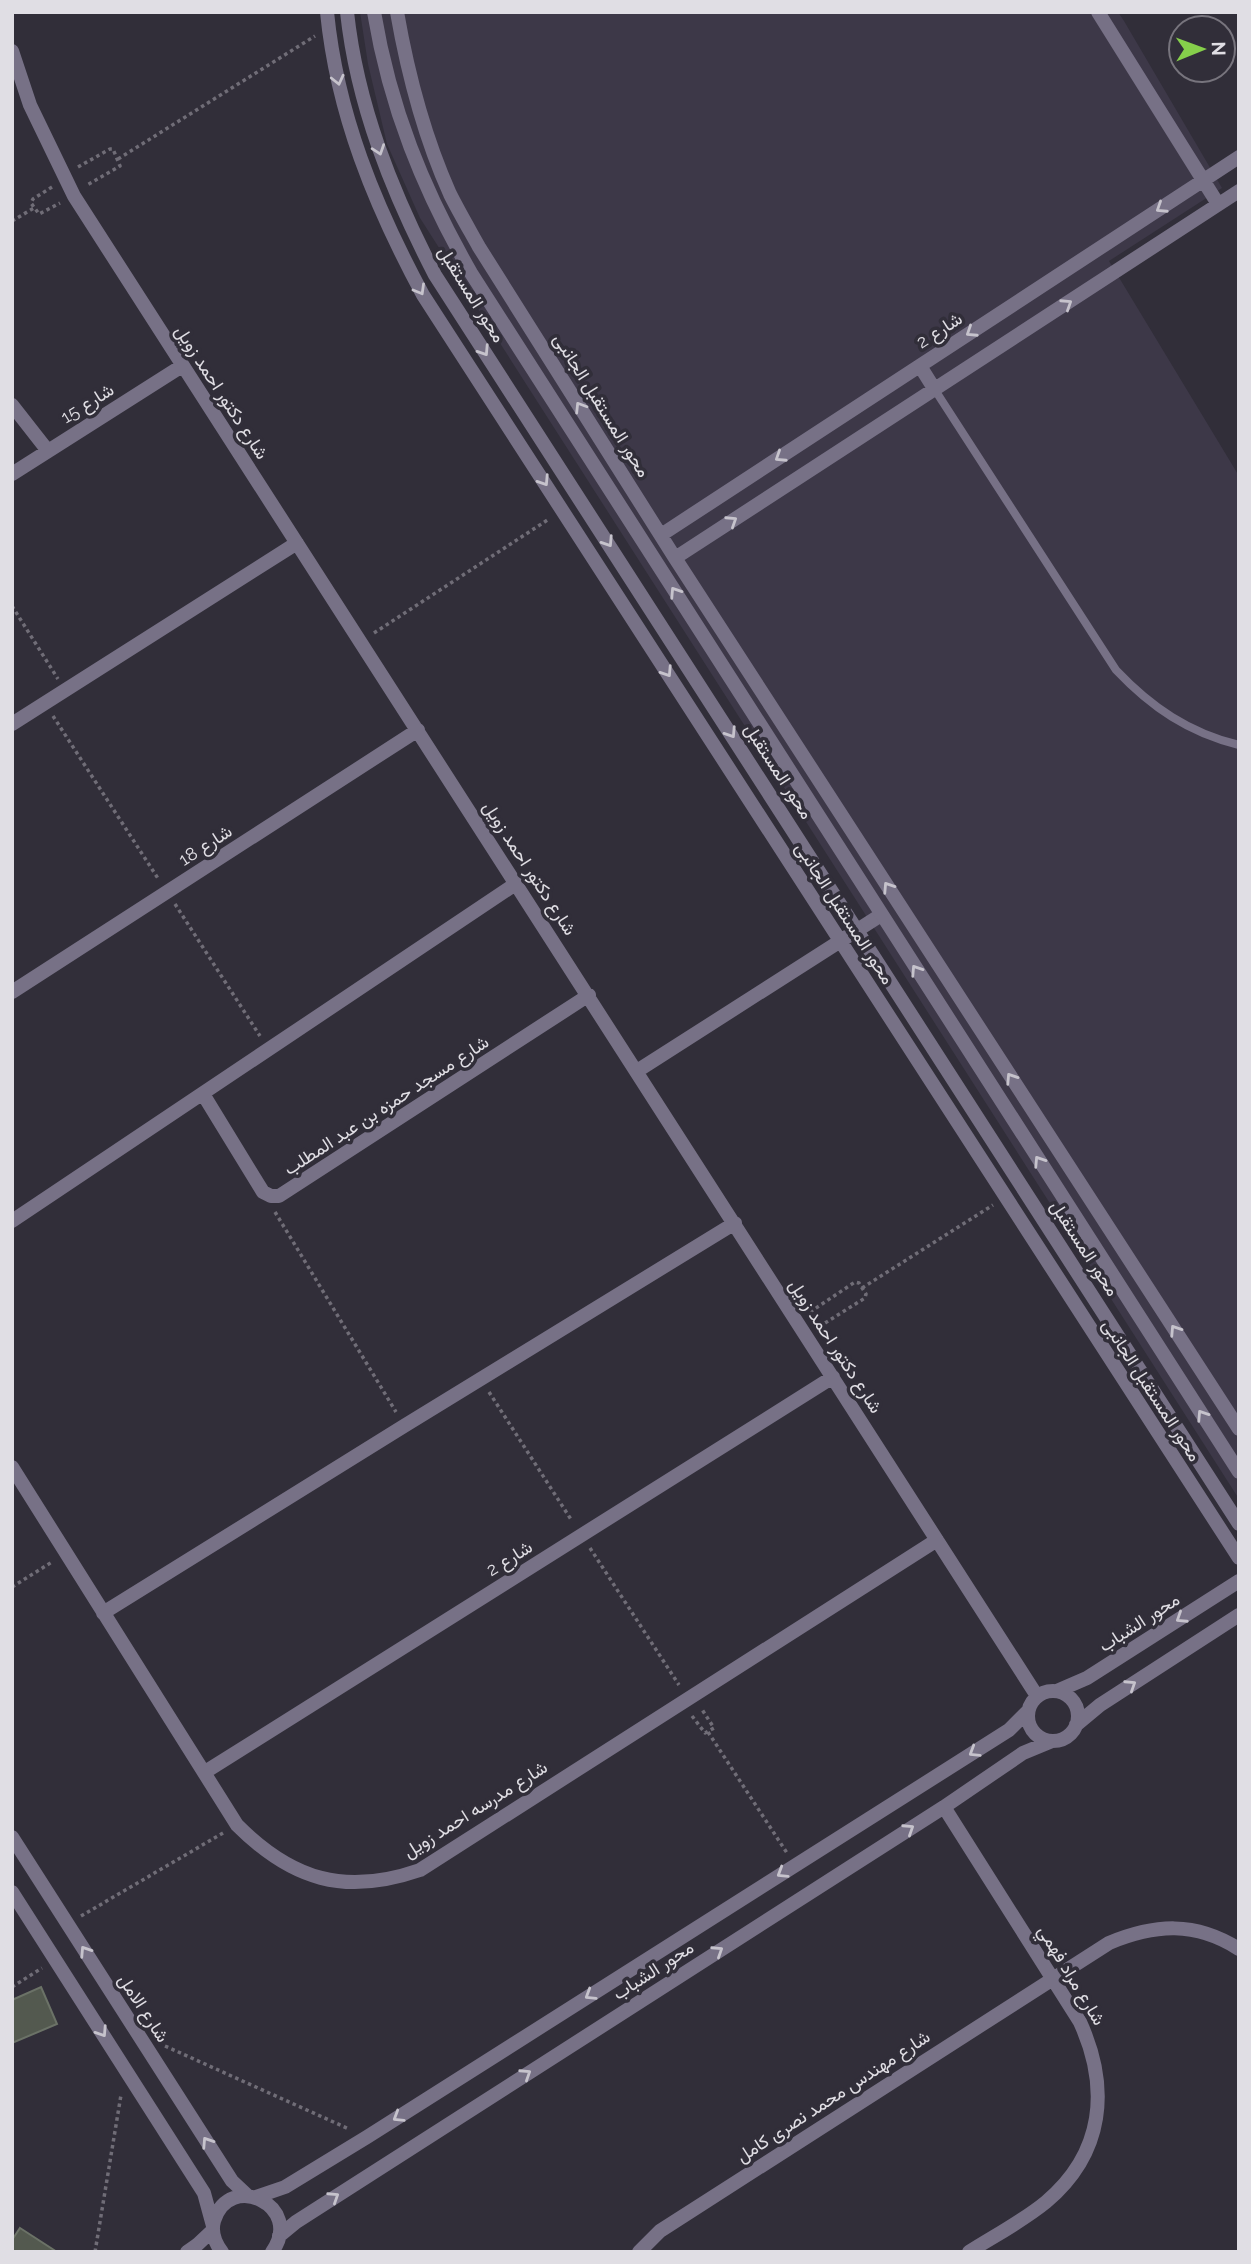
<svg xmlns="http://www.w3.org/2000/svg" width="1251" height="2264" font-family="Raleway,Vazirmatn,sans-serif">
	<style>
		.built { fill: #3d3848 }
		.building { fill: #53594f; stroke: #6b7267; stroke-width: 2 }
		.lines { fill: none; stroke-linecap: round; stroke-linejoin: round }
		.path { stroke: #706d77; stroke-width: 3.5; stroke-dasharray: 3.5 3.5; stroke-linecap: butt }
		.service { stroke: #777186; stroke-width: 8 }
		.minor { stroke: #777186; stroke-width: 14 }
		.tertiary { stroke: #777186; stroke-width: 14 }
		.oneway { stroke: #c6c3cc }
		.labels { text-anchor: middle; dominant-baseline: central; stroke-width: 7; stroke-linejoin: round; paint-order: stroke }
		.street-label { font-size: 18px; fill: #e0dee4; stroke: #312e39 }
	</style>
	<rect width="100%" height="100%" fill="#312e39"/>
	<path class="built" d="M360,12H1118L1124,21L1222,188L1109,261L1239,476V1499L420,218L387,144L368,64Z"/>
	<path class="building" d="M41,1987L57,2024L12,2043V2000Z
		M20,2228L57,2252H12V2240Z"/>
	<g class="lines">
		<path class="path" d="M118,159L315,36
			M78,167L110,149H113L120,166L87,185
			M52,187L33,199L31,203L39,214L60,203
			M12,221L34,208
			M12,606L58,679
			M374,633L549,519
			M53,716L159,880
			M175,904L260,1036
			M275,1212L396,1412
			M862,1288L993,1205
			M810,1312L855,1282L859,1283L866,1294L865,1298L817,1328
			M489,1392L572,1521
			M590,1548L679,1685
			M12,1587L52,1562
			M692,1716L705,1733L714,1728L701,1708
			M708,1732L787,1853
			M81,1916L223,1833
			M12,1987L42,1968
			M165,2046L349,2129
			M95,2252L121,2095"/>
		<path class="service" d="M935,390L1116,670C1151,707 1189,733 1239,745"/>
		<path class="minor" d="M327,12C337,114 375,206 423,295L1239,1558
			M397,12C408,75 424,136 450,194C459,212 469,229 479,247L675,558L1239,1429
			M1098,12L1218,204
			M12,51L30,105L74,196L1037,1696
			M920,366L935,390
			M12,405L48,451
			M12,474L182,366
			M661,535L1239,157
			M675,558L1239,191
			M12,724L297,543
			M12,992L418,730
			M637,1071L881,915
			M203,1094L263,1192L271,1196H279L589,995
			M12,1221L517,883
			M12,1467L237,1825C292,1880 345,1896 420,1870L937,1540
			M103,1613L404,1426L735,1223
			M1028 1716a25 25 0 1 1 50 0a25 25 0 1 1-50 0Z
			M1057,1691L1087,1678L1239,1581
			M1076,1725L1100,1705L1239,1615
			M205,1772L833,1377
			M944,1807L1080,2022C1110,2088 1104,2153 1046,2202C1023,2221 994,2236 969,2252
			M12,1837L232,2181L248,2196
			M12,1892L204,2193L213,2226
			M256,2197L285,2187L367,2137L1009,1730L1028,1711
			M279,2236L296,2222L944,1807L1023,1753L1052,1741
			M187,2252L197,2245L213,2230
			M222,2252C215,2243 211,2232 214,2221C229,2170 305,2206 272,2252
			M639,2252L660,2231L1109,1943C1155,1924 1195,1921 1239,1949"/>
		<path class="tertiary" d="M347,12C357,105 392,192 435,275L1239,1524
			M374,12C390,108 423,189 471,273L1239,1472"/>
	</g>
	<defs><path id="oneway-chevron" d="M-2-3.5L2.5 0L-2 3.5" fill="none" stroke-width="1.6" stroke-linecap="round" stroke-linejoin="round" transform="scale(1.75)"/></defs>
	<g class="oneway">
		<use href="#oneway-chevron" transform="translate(338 80) rotate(77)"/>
		<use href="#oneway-chevron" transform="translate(379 150) rotate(71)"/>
		<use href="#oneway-chevron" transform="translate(1161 208) rotate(147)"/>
		<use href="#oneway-chevron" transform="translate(420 290) rotate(60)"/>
		<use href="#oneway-chevron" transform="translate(1067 304) rotate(-33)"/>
		<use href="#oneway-chevron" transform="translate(971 332) rotate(147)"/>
		<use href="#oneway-chevron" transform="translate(484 351) rotate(57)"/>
		<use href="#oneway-chevron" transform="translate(580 407) rotate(-122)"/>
		<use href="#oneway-chevron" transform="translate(780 457) rotate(147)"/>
		<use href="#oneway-chevron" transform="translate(544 481) rotate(57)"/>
		<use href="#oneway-chevron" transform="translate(732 521) rotate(-33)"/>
		<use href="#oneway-chevron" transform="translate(608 542) rotate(57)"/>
		<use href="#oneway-chevron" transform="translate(675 592) rotate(-123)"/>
		<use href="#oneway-chevron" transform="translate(667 672) rotate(57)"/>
		<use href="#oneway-chevron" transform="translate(731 733) rotate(57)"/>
		<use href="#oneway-chevron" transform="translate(888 887) rotate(-123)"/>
		<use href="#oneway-chevron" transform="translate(916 970) rotate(-123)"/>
		<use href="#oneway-chevron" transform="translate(1011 1078) rotate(-123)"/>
		<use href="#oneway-chevron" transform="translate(1039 1161) rotate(-123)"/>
		<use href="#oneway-chevron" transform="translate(1175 1330) rotate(-123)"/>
		<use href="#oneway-chevron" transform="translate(1202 1415) rotate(-123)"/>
		<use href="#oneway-chevron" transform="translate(1181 1618) rotate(147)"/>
		<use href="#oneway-chevron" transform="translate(1131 1685) rotate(-33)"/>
		<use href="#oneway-chevron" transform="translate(974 1752) rotate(148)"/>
		<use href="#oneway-chevron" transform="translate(909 1829) rotate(-33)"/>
		<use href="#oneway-chevron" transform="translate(782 1873) rotate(148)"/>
		<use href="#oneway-chevron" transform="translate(85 1951) rotate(-123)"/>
		<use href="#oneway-chevron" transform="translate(718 1951) rotate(-33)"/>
		<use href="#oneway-chevron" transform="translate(590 1995) rotate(148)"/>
		<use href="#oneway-chevron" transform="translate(102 2032) rotate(57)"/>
		<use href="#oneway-chevron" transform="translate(526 2074) rotate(-33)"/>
		<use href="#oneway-chevron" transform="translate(398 2117) rotate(148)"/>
		<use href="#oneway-chevron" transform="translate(207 2142) rotate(-123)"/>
		<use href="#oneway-chevron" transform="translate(334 2197) rotate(-33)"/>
	</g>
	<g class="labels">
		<g class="street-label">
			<text transform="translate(472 294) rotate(58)">محور المستقبل</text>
			<text transform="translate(939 330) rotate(-33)">شارع 2</text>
			<text transform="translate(222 392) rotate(57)">شارع دكتور احمد زويل</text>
			<text transform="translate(87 403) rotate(-32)">شارع 15</text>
			<text transform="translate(602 405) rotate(58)">محور المستقبل الجانبى</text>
			<text transform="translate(779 771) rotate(57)">محور المستقبل</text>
			<text transform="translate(205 845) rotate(-33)">شارع 18</text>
			<text transform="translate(530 868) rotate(57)">شارع دكتور احمد زويل</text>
			<text transform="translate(845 913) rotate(57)">محور المستقبل الجانبى</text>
			<text transform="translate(386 1105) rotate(-33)">شارع مسجد حمزه بن عبد المطلب</text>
			<text transform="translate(1085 1248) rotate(57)">محور المستقبل</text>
			<text transform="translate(836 1346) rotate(57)">شارع دكتور احمد زويل</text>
			<text transform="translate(1152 1390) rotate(57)">محور المستقبل الجانبى</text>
			<text transform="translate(509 1558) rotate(-32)">شارع 2</text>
			<text transform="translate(1139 1622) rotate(-33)">محور الشباب</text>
			<text transform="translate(475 1809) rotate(-32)">شارع مدرسه احمد زويل</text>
			<text transform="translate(653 1970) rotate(-33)">محور الشباب</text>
			<text transform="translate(1072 1975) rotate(59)">شارع مراد فهمي</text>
			<text transform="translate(144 2008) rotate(57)">شارع الامل</text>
			<text transform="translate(833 2096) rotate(-33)">شارع مهندس محمد نصرى كامل</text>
		</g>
	</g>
	<rect width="1251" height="2264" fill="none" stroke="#e0dee4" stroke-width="28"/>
	<g transform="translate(1202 49) rotate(89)"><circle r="33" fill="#312e39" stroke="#77747d" stroke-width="2"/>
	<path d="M0-5L12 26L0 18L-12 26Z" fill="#86cf4b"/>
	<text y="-10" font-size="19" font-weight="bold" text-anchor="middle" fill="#e0dee4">N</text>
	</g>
</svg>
